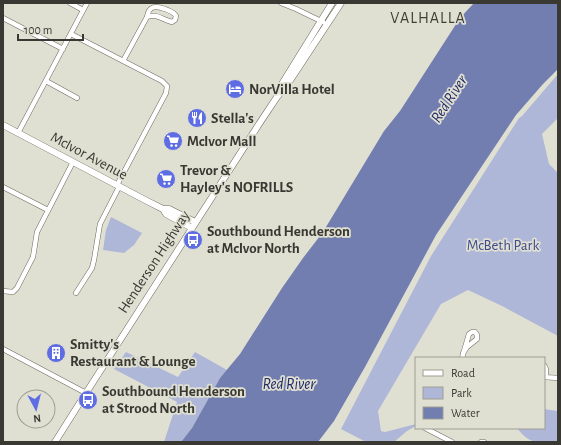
<svg xmlns="http://www.w3.org/2000/svg" width="561" height="445" font-family="'Alegreya Sans',sans-serif">
	<style>
		.green { fill: #afb7d9 }
		.water { fill: #737eb0 }
		.lines { fill: none; stroke-linecap: round; stroke-linejoin: round }
		.street-casing { stroke: #6b6a5f; stroke-width: 5.5 }
		.secondary-casing { stroke: #6b6a5f; stroke-width: 7 }
		.street { stroke: #fff; stroke-width: 4.5 }
		.secondary { stroke: #fff; stroke-width: 6 }
		.labels { text-anchor: middle; dominant-baseline: central; stroke-width: 3.5; stroke-linejoin: round; paint-order: stroke }
		.poi-label { font-size: 15px; font-weight: bold; fill: #393833; stroke: #e0e0d2; text-anchor: start }
		.street-label { font-size: 15px; fill: #393833; stroke: #e0e0d2 }
		.park-label { font-size: 15px; fill: #404b8c; stroke: #e0e0d2 }
		.neighbourhood-label { font-size: 16px; letter-spacing: 1px; fill: #3f3f34; stroke: #e0e0d2 }
		.water-label { font-size: 16px; font-style: italic; fill: #222866; stroke: #e0e0d2 }
	</style>
	<rect width="100%" height="100%" fill="#e0e0d2"/>
	<path class="green" d="M558,74V118L542,134L549,164L558,173V336L502,306L468,290L441,304L378,411L381,431L385,432L416,424V426L407,431L394,442H366L341,429L431,256L519,118L522,116Z
		M111,217L142,233L134,245L124,253L103,250L106,230Z
		M126,352L178,377L195,352L227,370L220,378L192,428L181,442H164L177,402L114,369Z
		M544,409L558,411V442C537,442 530,445 517,428H544Z"/>
	<path class="water" d="M474,3H558V69L543,84L516,115L436,235L365,367L334,421L318,442H181L192,428L220,378L240,354L282,288L303,258L323,232L384,131L400,111L460,18Z"/>
	<g class="lines">
		<g class="street-casing">
			<path id="street" d="M70,3L83,10
				M281,3L296,9L323,22
				M3,18L63,49
				M71,34L162,81L167,86L166,93L117,185
				M123,61L147,17C149,5 156,6 165,9C170,11 174,12 176,16L175,20L172,22C163,20 157,13 147,17
				M46,81L77,98
				M18,133L87,3
				M3,187L48,210
				M3,291L13,292L17,288L33,257L37,232L73,162
				M76,293L92,268L94,260L100,224L119,187
				M3,349L86,393
				M462,358L469,334L472,332H475L477,335V339L467,347L463,353
				M544,365L546,369V377
				M544,377L558,378
				M425,428L452,442
				M481,442H484"/>
		</g>
		<g class="secondary-casing">
			<path id="secondary" d="M277,95L280,87L332,3
				M3,125L147,201L163,209H169L195,222
				M163,209L166,214L192,228
				M55,442L86,393L261,121L277,97L287,85L341,3"/>
		</g>
		<use href="#street" class="street"/>
		<use href="#secondary" class="secondary"/>
	</g>
	<defs>
		<g id="hotel-disc" transform="scale(1)"><circle r="9.5" fill="#5f6de5" stroke="#e0e0d2"/><path d="M-6-4.5h1.5V1H6V5H4.5V3h-9V5H-6ZM-4 0a1.8 1.8 0 1 1 3.6 0ZM.5 0V-2.5h3Q6-2.5 6 0Z" fill="#fff"/></g>
		<g id="restaurant-disc" transform="scale(1)"><circle r="9.5" fill="#5f6de5" stroke="#e0e0d2"/><path d="M-5-6h1v4h1v-4h1v4h1v-4h1v5L-1.5 .5V6h-2V.5L-5-1ZM5-6V6H3V1.5H1.5Q1.5-4 5-6Z" fill="#fff"/></g>
		<g id="supermarket-disc" transform="scale(1)"><circle r="9.5" fill="#5f6de5" stroke="#e0e0d2"/><path d="M-6-5.5h2.5l.6 2H6L4.5 2H-2.5L-4.4-4H-6ZM-1.5 3.2a1.3 1.3 0 1 0 .1 0ZM3 3.2a1.3 1.3 0 1 0 .1 0Z" fill="#fff"/></g>
		<g id="bus-disc" transform="scale(1)"><circle r="9.5" fill="#5f6de5" stroke="#e0e0d2"/><path d="M-5-6H5V4H4V6H2V4H-2V6H-4V4H-5ZM-3.5-4V0h7V-4ZM-3.5 1.2v1.5H-2V1.2ZM2 1.2v1.5H3.5V1.2Z" fill="#fff"/></g>
		<g id="building-disc" transform="scale(1)"><circle r="9.5" fill="#5f6de5" stroke="#e0e0d2"/><path d="M-4-6H4V6H1V3H-1V6H-4ZM-2.5-4.3h1.7v1.8h-1.7ZM.8-4.3h1.7v1.8H.8ZM-2.5-1h1.7V.8h-1.7ZM.8-1h1.7V.8H.8Z" fill="#fff"/></g>
	</defs>
	<g fill-rule="evenodd">
		<use href="#hotel-disc" x="235" y="89"/>
		<use href="#restaurant-disc" x="197" y="118"/>
		<use href="#supermarket-disc" x="173" y="141"/>
		<use href="#supermarket-disc" x="166" y="179"/>
		<use href="#bus-disc" x="193" y="240"/>
		<use href="#building-disc" x="56" y="353"/>
		<use href="#bus-disc" x="88" y="400"/>
	</g>
	<g class="labels">
		<g class="poi-label">
			<text x="249" y="89">NorVilla Hotel</text>
			<text x="211" y="118">Stella's</text>
			<text x="187" y="141">McIvor Mall</text>
			<text x="180" y="170">Trevor &amp;<tspan x="180" dy="17">Hayley's NOFRILLS</tspan></text>
			<text x="207" y="231">Southbound Henderson<tspan x="207" dy="17">at McIvor North</tspan></text>
			<text x="70" y="344">Smitty's<tspan x="70" dy="17">Restaurant &amp; Lounge</tspan></text>
			<text x="102" y="391">Southbound Henderson<tspan x="102" dy="17">at Strood North</tspan></text>
		</g>
		<g class="street-label">
			<text transform="translate(89 156) rotate(28)">McIvor Avenue</text>
			<text transform="translate(154 262) rotate(-57)">Henderson Highway</text>
		</g>
		<g class="park-label">
			<text x="503" y="245">McBeth Park</text>
		</g>
		<g class="neighbourhood-label">
			<text x="428" y="18">VALHALLA</text>
		</g>
		<g class="water-label">
			<text transform="translate(449 99) rotate(-57)">Red River</text>
			<text x="289" y="384">Red River</text>
		</g>
	</g>
	<rect width="561" height="445" fill="none" stroke="#393833" stroke-width="8"/>
	<rect x="415" y="357" width="130" height="72" fill="#e0e0d2" stroke="#9d9d92"/>
	<rect x="423" y="370" width="20" height="6" fill="#ffffff" stroke="#9d9d92"/>
	<text x="451" y="377" font-size="12" fill="#393833">Road</text>
	<rect x="423" y="387" width="20" height="12" fill="#afb7d9" stroke="#9d9d92"/>
	<text x="451" y="397" font-size="12" fill="#393833">Park</text>
	<rect x="423" y="407" width="20" height="12" fill="#737eb0" stroke="#9d9d92"/>
	<text x="451" y="417" font-size="12" fill="#393833">Water</text>
	<g transform="translate(36 409) rotate(173)"><circle r="19" fill="#e0e0d2" stroke="#9d9d92"/>
	<path d="M0-3L7 15L0 10L-7 15Z" fill="#5f6de5"/>
	<text y="-6" font-size="11" font-weight="bold" text-anchor="middle" fill="#393833">N</text>
	</g>
	<path d="M18 34v6h65v-6" fill="none" stroke="#393833" stroke-width="2"/>
	<text x="24" y="34" font-size="12" fill="#393833" stroke="#e0e0d2" stroke-width="3" paint-order="stroke">100 m</text>
</svg>
